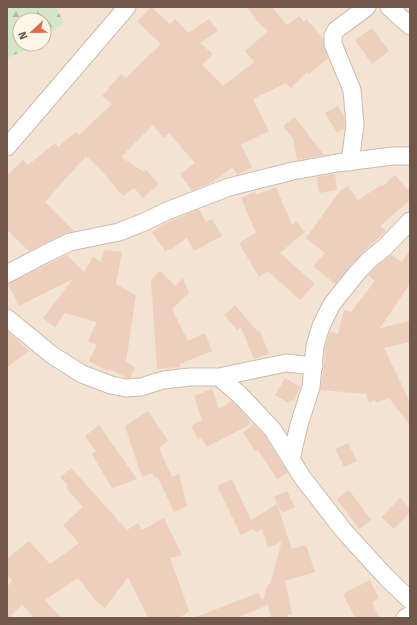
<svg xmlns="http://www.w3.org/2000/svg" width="417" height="625" font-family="'Fira Sans',sans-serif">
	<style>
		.residential { fill: #f2e3d2; fill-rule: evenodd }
		.forest { fill: url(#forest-firs) }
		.building { fill: #eecfbd }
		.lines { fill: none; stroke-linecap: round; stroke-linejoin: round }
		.minor-casing { stroke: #cdbbae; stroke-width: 19 }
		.minor { stroke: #fff; stroke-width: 17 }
	</style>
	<defs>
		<pattern id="forest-firs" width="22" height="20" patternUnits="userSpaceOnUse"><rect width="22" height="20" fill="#d2e7c3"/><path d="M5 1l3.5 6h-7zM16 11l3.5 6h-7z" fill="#afbea0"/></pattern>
	</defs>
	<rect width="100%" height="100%" fill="#fbf1e3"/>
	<path class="residential" d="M7,7H410V618H7ZM20,20H44V44H20Z"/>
	<path class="forest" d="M7,7H55L64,22L44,37V20H20V44H35L28,49L7,58Z"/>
	<path class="building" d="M151,7L170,24L175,19L188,33L209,19L218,31L200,43L213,54L202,65L223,86L254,62L245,51L268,31L256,20L255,17L247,7H272L287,25L299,16L304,22L306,19L323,38L324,48L328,58L309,74L307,72L291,88L286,83L253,99L269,131L241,145L252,167L237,175L233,167L211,183L192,191L180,174L195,163L169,133L164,138L153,125L121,157L144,172L146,170L159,184L143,198L134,188L123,196L100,169L86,156L45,202L74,231L66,233L29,251L7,230V176L23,160L28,165L55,143L58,147L76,132L79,135L112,104L102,96L121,74L126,78L161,44L137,21Z
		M372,28L389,51L372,64L355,40Z
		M338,106L344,116L345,125L344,129L337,133L325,113Z
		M295,117L310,137L324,155L297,160L293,139L283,126Z
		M335,174L337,190L319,193L317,177Z
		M395,175L410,192V200L380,226L386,231L362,253L335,284L313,266L325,253L306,238L339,192L348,186L358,200L381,185L382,187Z
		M276,187L292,225L296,221L305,232L280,253L315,284L300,300L268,271L259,277L239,243L256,233L241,198L255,192L256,195Z
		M199,209L206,222L212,219L222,236L194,251L187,238L170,250L169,249L165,251L152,232L164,224Z
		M104,250L122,252L116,284L136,295L126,362L135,367L130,378H127L109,369L108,371L89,361L97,345L88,341L97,322L65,313L55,327L43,318L73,279L19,306L8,284L67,255L84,272L93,257L101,262Z
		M410,250V284L380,328L410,321V342L384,348L410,402V425L389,398L376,403L375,400L369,403L366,394L320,390L324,367L325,348L330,332L338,334L344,310L351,312L375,281L368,275L376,267L391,255L402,262Z
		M160,271L175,286L183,278L189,293L172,309L188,341L205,333L212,351L180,364V367L157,369L151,280Z
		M235,305L258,332L260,331L269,354L254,359L241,327L237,330L224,315Z
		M7,331L29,351L7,367Z
		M285,378L300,387L294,401L291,400L289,403L275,395Z
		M212,389L219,409L232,401L246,416L251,424L207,447L201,438L198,440L191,426L202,420L194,396Z
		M148,411L168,441L159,448L172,477L179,474L187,506L174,512L157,476L154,478L153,473L142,477L125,426Z
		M253,424L265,436L288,473L277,479L258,450L256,452L243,433Z
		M99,425L137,479L112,488L92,454L96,451L85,436Z
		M348,443L357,461L344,467L335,449Z
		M71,468L127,530L138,523L142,530L164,518L182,555L170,558L189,611L179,618H148L128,577L105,608L96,601L78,578L45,600L61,618H34L22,604L9,618H7V587L12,581L7,574V559L29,541L50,564L79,543L63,525L83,507L66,488L68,486L60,477Z
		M232,479L251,520L277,504L292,549L306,545L315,572L285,581L292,614L288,615V618H271L268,605L236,618H196V617L258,593L263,600L268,584L270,585L282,540L277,544L268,547L262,529L256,532L253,529L241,535L217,486Z
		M349,490L371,520L359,529L337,499Z
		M287,491L295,507L282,513L274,497Z
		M400,498L410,508V512L394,529L381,517Z
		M370,580L379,598L372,602L379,618H355L343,594Z"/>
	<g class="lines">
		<g class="minor-casing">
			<path id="minor" d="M389,7L410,26
				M7,147L127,7
				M350,162L355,125L352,90L333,44V36L336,30L367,7
				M7,274L45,254L70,242L119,232L144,222L167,211L229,187L293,171L337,163L393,156H410
				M7,318L52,355L82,374L111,385L126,388L141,387L163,380L190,377H219L240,395L273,430L302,477L344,531L386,577L410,600
				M219,377L286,363L314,366
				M291,459L299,425L311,387L315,346L321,326L332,304L356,274L369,260L384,248L410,221
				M405,618L410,615"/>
		</g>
		<use href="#minor" class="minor"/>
	</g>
	<rect width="417" height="625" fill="none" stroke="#71584b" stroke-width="16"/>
	<g transform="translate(32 32) rotate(248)"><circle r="19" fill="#fef5e9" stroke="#c6b6aa"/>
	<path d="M0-3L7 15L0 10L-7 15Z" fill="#de6c4f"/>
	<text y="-6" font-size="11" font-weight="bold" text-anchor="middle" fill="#71584b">N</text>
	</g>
</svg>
